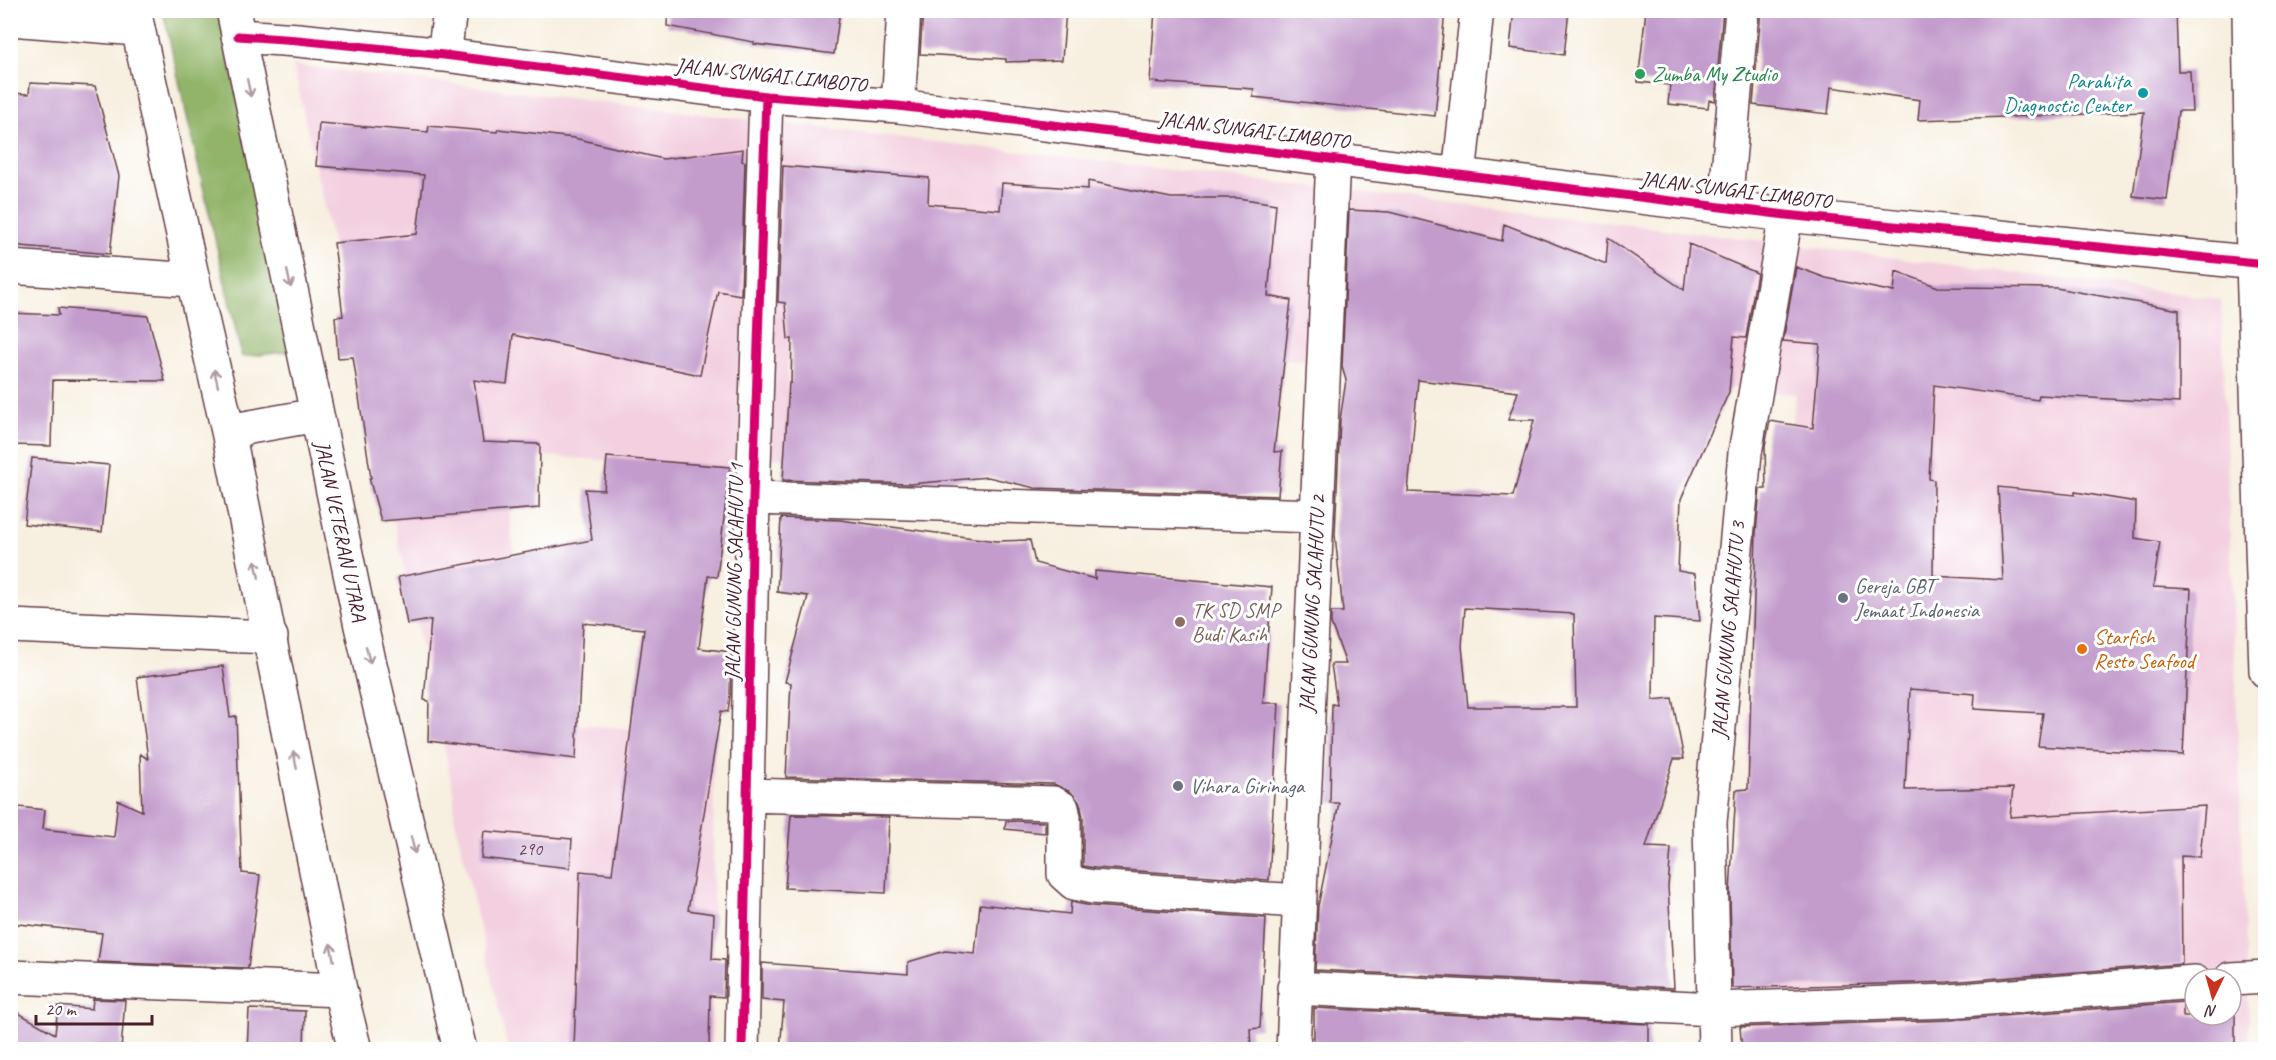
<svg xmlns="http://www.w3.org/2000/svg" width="2276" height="1060" font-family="Caveat,sans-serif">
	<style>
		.built { fill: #f3cfdf; fill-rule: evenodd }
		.forest { fill: #91b468; stroke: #6e6a4a; stroke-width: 1.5 }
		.building { fill: #c39ccc; fill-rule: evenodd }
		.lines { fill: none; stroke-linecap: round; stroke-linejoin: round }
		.minor-casing { stroke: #643e46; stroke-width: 36 }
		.secondary-casing { stroke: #643e46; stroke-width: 36 }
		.minor { stroke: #fff; stroke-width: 33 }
		.secondary { stroke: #fff; stroke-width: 33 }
		.cycleway-casing { stroke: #fff; stroke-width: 13 }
		.cycleway { stroke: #d6006c; stroke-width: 9 }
		.oneway { stroke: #ae9aa0 }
		.leisure-dot { fill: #2e9e5b; stroke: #fff; stroke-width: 2 }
		.culture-dot { fill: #0f9aa8; stroke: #fff; stroke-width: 2 }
		.worship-dot { fill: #6b7280; stroke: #fff; stroke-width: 2 }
		.education-dot { fill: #8d6e63; stroke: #fff; stroke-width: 2 }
		.food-dot { fill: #e8710a; stroke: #fff; stroke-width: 2 }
		.labels { text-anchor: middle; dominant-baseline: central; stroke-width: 6; stroke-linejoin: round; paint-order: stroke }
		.number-label { font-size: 18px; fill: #683e53 }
		.leisure-label { font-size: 21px; fill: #27864d; stroke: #fff; text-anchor: start }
		.street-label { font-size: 21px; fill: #4a1f2b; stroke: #fff }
		.culture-label { font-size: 21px; fill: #0d838f; stroke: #fff; text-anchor: end }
		.worship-label { font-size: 21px; fill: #5b616d; stroke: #fff; text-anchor: start }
		.education-label { font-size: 21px; fill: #785e54; stroke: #fff; text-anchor: start }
		.food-label { font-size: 21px; fill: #c56008; stroke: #fff; text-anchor: start }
	</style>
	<rect width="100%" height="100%" fill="#fff"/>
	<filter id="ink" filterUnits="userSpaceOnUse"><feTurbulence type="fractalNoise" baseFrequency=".0167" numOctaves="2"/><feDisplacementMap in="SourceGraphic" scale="12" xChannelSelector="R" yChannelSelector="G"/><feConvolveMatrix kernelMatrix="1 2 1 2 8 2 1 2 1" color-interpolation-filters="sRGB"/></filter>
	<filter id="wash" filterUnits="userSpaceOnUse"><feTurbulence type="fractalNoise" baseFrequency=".008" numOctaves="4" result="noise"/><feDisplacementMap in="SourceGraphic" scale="24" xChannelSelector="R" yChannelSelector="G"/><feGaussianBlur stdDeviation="1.35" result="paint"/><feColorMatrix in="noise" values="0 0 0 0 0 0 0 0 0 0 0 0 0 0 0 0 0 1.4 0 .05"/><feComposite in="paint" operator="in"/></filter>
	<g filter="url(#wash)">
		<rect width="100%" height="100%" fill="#f7efdf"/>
		<path class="built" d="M293,65L1747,239L2221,299L2250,1049H1749L1747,720L1796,394L1716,387L1281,359L789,322L786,457L711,468L503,453L516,571L540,721L714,736L712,1049H508L454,816V793ZM2195,979H2231V1015H2195Z"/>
		<path class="forest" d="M163,11H219L293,351L242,357Z"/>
		<g id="blocks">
			<path class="building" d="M668,10H840L834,54L754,44V42L667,26Z
				M923,10H1066L1062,60L1006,62V59L920,54Z
				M1155,10H1445L1435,116L1253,97L1254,89L1150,82Z
				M1514,10H1569L1564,55L1510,48Z
				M1646,10H1723L1715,101L1709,100L1708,108L1668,104L1670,85L1638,82Z
				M1761,10H2064V14L2176,11L2178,71H2190L2192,111H2178L2167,200L2133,196L2144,112L1918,120L1920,100L1831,87L1828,114L1753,105Z
				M30,83L95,86L119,176L110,254L10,245V93L29,94Z
				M319,123L428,132L429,126L497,132L498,129L574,138L663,159L743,149L742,161L745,162L741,295L718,291L700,375L513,335L507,384L474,380L483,442L540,444L539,508L381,521L369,478H371L353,357L338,358L335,317L343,316L334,243L417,234L424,175L316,166Z
				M783,166L929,178L928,204L1000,210L1002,183L1088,189V181L1171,198H1238L1276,204L1268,296L1291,300L1274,452L1282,451L1278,496L1035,488L988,477L910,484L783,480L789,383H791L792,339H788L785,303L778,302Z
				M1349,210L1389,212L1502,241L1504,224L1606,264L1608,238L1684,290L1689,244L1757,273L1746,338L1734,337L1729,392L1681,499L1678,571L1695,574L1700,621L1654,618L1653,700L1672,698L1684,759H1674L1646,847L1671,848L1668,887L1674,988L1315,970L1318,906L1339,803H1330L1332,704L1337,705L1331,664H1346L1331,623V612H1343L1335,535L1340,420L1346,380L1342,367ZM1418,380L1518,392L1508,420H1534L1513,496L1408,492ZM1465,608L1574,614L1576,707H1468L1462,646Z
				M1796,267L1826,278L1894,292L1896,271L1938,287L2056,288L2179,310V403L2039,395L2038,400L1934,385L1929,479L1934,480L1933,576L2003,580L1998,487L2075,495V492L2136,502L2135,538L2160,542L2153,587L2191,589L2183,755L2038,746L2043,713L1974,709L1975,694L1910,689L1905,790L2013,788L2010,817L2205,806L2200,857L2181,856L2182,964L1948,982L1732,988L1730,893L1736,790L1748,789L1756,533L1760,489H1766L1765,446L1770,421L1813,428L1820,344L1783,341Z
				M58,308L148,316L165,381L53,380L51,446L10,445V313L59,315Z
				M607,457L730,467L717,577L708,576L699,648L731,652L730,695L728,712L721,711L688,910L714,914L712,959L725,960L724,997L710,996L709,1050H574L580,871L612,874L644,629L583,623L576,759L428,741L429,701L424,700L431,620L407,624L398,577L592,540L585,489L604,490Z
				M32,458L109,465L102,532L24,524Z
				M781,518L840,520L996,541L1030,540L1035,563L1095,579V571L1272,587L1263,703H1279L1269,880L1095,868L1083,866V817L1080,803L1071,792L1054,784L786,777L791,683L785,682L808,596L777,592Z
				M223,666L230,717L236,716L242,873L260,875L248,968L98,962L102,933L10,923V806L45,810L43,829L114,837L118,800L142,811L140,754L148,759L137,677Z
				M791,815L889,817L886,893L785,888Z
				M1006,821L1045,822V833L1005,829Z
				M484,831L572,839L570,868L481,858Z
				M1071,902L1091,906L1266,918L1260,1028L1250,1029L1251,1050H780L784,1002L762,1000V963L908,974V962L945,951L975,954L980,904L1070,914Z
				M93,999L125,1000L121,1050H10V1008L55,1034L58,1006L92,1009Z
				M2183,1002V1016L2235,1015V1050H1742L1740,1027L1950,1020Z
				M1314,1008L1649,1024V1050H1314Z
				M249,1009L305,1011L304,1050H247Z"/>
		</g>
	</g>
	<g filter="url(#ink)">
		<use href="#blocks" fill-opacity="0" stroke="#643e46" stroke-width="1.5"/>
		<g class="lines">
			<g class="minor-casing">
				<path id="minor" d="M10,19L138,29
					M238,36L298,40L444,55L766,96L898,106L1786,215L2266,264
					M444,55L450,10
					M898,106L904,10
					M1459,175L1477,10
					M1725,207L1742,10
					M10,267L193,280
					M753,498L1316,516
					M10,626L271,637
					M748,795L1053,803L1062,808L1064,817V874L1074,883L1092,887L1298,901
					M10,977L340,990
					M2231,979L2266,977
					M1294,988L1714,1009L1949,1001L2195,982
					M742,1050L753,498L766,96
					M1293,1050L1333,158
					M1715,1050L1710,822L1745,453L1786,215"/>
			</g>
			<g class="secondary-casing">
				<path id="secondary" d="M134,10L193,280L228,431L340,990L355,1050
					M233,10L361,626L460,1050
					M2249,10L2253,263L2266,671
					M228,431L317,415"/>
			</g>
			<use href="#minor" class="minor"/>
			<use href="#secondary" class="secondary"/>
			<g class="cycleway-casing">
				<path id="cycleway" d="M238,36L298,40L444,55L766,96L898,106L1786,215L2266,264
					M742,1050L753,498L766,96"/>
			</g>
			<use href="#cycleway" class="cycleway"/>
		</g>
		<defs><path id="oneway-shaft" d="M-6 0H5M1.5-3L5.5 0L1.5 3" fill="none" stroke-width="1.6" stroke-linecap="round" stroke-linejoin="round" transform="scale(1.5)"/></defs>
		<g class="oneway">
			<use href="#oneway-shaft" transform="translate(249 88) rotate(78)"/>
			<use href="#oneway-shaft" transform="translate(289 279) rotate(78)"/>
			<use href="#oneway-shaft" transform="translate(216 378) rotate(-103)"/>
			<use href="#oneway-shaft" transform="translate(257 569) rotate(-102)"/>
			<use href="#oneway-shaft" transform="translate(368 655) rotate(77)"/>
			<use href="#oneway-shaft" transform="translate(295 760) rotate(-101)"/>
			<use href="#oneway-shaft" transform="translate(413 845) rotate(77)"/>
			<use href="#oneway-shaft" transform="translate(332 952) rotate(-101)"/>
		</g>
	</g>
	<circle class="leisure-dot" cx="1640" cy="74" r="6"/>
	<circle class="culture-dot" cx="2143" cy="93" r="6"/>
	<g class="worship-dot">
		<circle cx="1843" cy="598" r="6"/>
		<circle cx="1178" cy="786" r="6"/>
	</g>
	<circle class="education-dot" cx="1180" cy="622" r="6"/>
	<circle class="food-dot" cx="2082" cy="649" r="6"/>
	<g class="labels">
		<g class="number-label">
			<text x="530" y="849">290</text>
		</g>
		<g class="leisure-label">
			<text x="1652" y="74">Zumba My Ztudio</text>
		</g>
		<g class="street-label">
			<text transform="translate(771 75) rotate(6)">JALAN SUNGAI LIMBOTO</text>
			<text transform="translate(1254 130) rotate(7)">JALAN SUNGAI LIMBOTO</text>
			<text transform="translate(1736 190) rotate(7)">JALAN SUNGAI LIMBOTO</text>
			<text transform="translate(341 531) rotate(78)">JALAN VETERAN UTARA</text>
			<text transform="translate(734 572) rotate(-89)">JALAN GUNUNG SALAHUTU 1</text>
			<text transform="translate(1312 604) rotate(-87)">JALAN GUNUNG SALAHUTU 2</text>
			<text transform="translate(1728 630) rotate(-85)">JALAN GUNUNG SALAHUTU 3</text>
		</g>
		<g class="culture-label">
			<text x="2131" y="81">Parahita<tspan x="2131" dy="24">Diagnostic Center</tspan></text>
		</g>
		<g class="worship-label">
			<text x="1855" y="586">Gereja GBT<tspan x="1855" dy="24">Jemaat Indonesia</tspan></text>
			<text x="1190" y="786">Vihara Girinaga</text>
		</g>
		<g class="education-label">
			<text x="1192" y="610">TK SD SMP<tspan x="1192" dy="24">Budi Kasih</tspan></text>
		</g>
		<g class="food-label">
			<text x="2094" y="637">Starfish<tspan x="2094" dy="24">Resto Seafood</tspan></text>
		</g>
	</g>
	<rect width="2276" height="1060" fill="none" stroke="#fff" stroke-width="36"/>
	<g transform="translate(2213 997) rotate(185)"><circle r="28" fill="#ffffff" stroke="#b7a5aa" stroke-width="1.5"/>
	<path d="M0-4.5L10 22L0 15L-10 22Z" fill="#c8321e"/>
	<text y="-9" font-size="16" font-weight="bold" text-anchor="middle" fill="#4a1f2b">N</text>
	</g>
	<path d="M36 1015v9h116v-9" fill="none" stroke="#4a1f2b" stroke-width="3"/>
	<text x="45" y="1015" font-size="18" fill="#4a1f2b" stroke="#ffffff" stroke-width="4.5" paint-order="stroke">20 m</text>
</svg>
